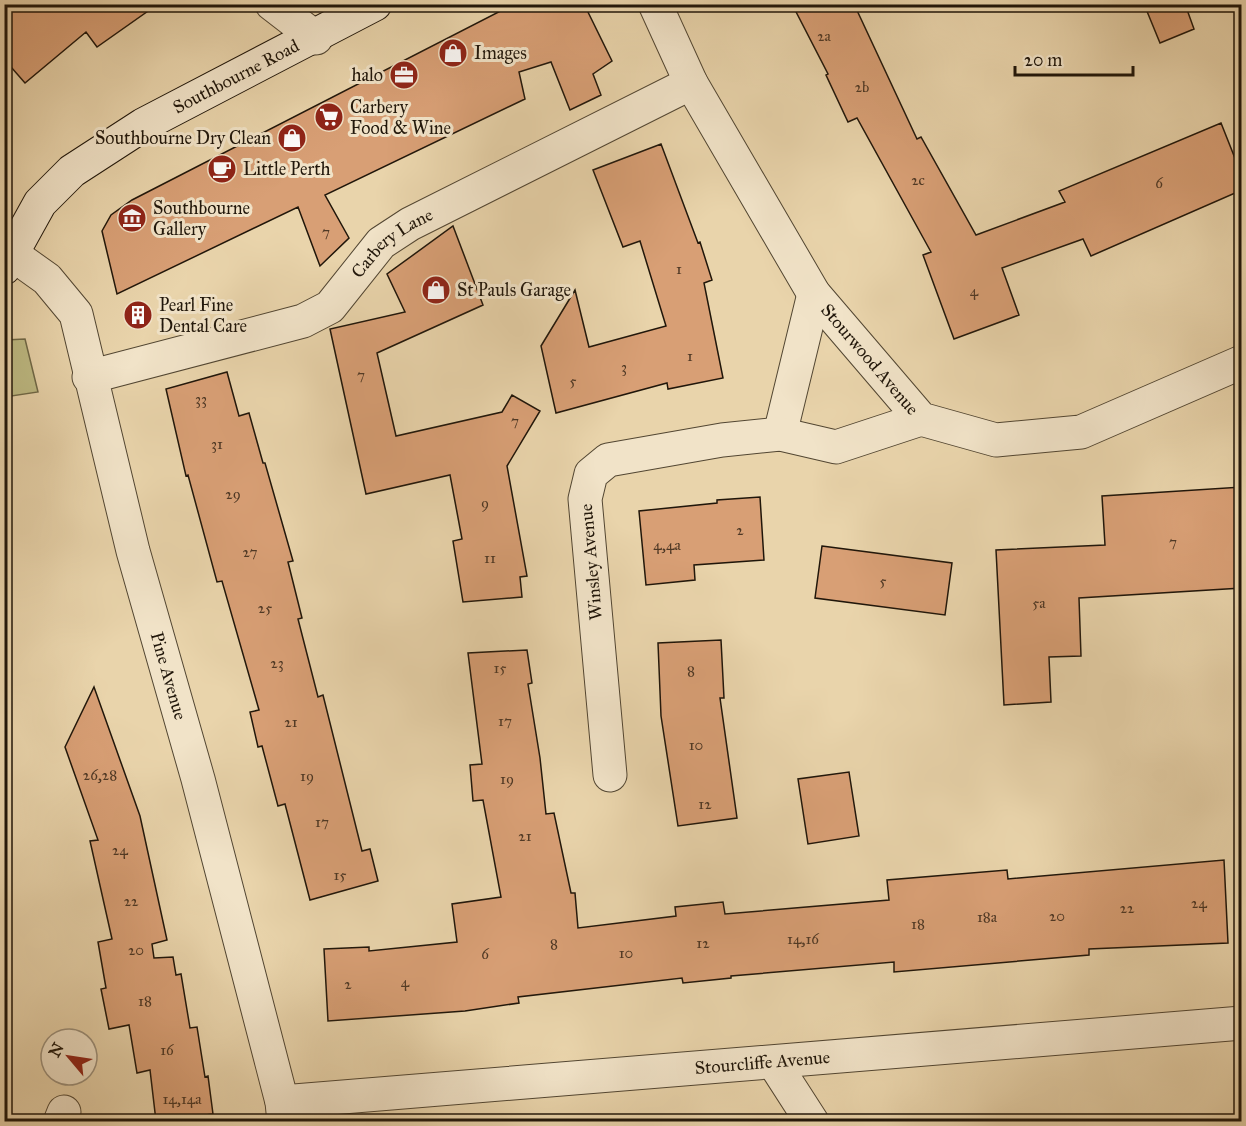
<svg xmlns="http://www.w3.org/2000/svg" width="1246" height="1126" font-family="'IM FELL Great Primer',serif">
	<style>
		.green { fill: #bebb84; stroke: #6f6847; stroke-width: 1.5 }
		.building { fill: #d89f75; stroke: #20160a; stroke-width: 1.5 }
		.lines { fill: none; stroke-linecap: round; stroke-linejoin: round }
		.minor-casing { stroke: #524632; stroke-width: 35 }
		.secondary-casing { stroke: #20160a; stroke-width: 35 }
		.minor { stroke: #f1e3c8; stroke-width: 33 }
		.secondary { stroke: #f1e3c8; stroke-width: 33 }
		.labels { text-anchor: middle; dominant-baseline: central; stroke-width: 6; stroke-linejoin: round; paint-order: stroke }
		.number-label { font-size: 15px; fill: #4e3825 }
		.poi-label { font-size: 18px; fill: #20160a; stroke: #f1e3c8; text-anchor: start }
		.street-label { font-size: 18px; fill: #20160a; stroke: #f1e3c8 }
	</style>
	<rect width="100%" height="100%" fill="#e9d4ab"/>
	<filter id="stains"><feTurbulence type="fractalNoise" baseFrequency=".00333" numOctaves="4"/><feColorMatrix values="0 0 0 0 .2 0 0 0 0 .09 0 0 0 0 .02 0 0 0 .5 -.17"/></filter>
	<radialGradient id="worn" r=".72"><stop offset=".6" stop-color="#630" stop-opacity="0"/><stop offset="1" stop-color="#630" stop-opacity=".3"/></radialGradient>
	<path class="green" d="M25,339L38,392L5,397V340Z"/>
	<path class="building" d="M4,4H158L97,47L86,32L25,83L4,59Z
		M514,4H584L612,61L593,74L601,95L570,110L551,62L519,72L525,99L325,195L349,238L320,266L298,207L117,294L102,231L111,215L132,200Z
		M792,4H854L917,139L921,137L976,235L1065,202L1059,191L1221,123L1242,176V190L1091,256L1083,239L1002,268L1019,315L954,339L923,255L931,252L857,118L848,122L826,75L828,74Z
		M1144,4H1185L1194,29L1160,43Z
		M661,144L698,243L700,242L712,280L704,283L723,378L668,389L667,383L556,413L541,346L575,290L589,347L666,326L640,241L623,247L593,170Z
		M453,226L483,305L377,353L396,436L502,412L512,395L540,411L507,466L527,576L520,577L522,597L463,602L453,541L462,539L450,475L366,494L330,329L405,312L387,274Z
		M227,372L239,416L249,413L263,463H265L293,561L288,562L302,618L298,619L318,697L323,695L362,851L370,849L378,881L310,900L285,804L278,806L262,746L258,747L250,712L259,710L222,581L217,582L188,475L186,476L166,389Z
		M1242,487V588L1079,598L1081,656L1049,657L1051,702L1004,705L996,550L1105,545L1102,496Z
		M760,497L764,560L694,565L695,580L646,585L639,511L717,503V500Z
		M822,546L952,563L945,615L815,598Z
		M721,640L724,698H720L737,818L678,826L661,716L658,643Z
		M527,650L532,683L528,684L540,758L546,814L554,813L571,893H575L578,928L676,916L675,907L723,902L725,914L889,900L887,880L1007,870L1008,879L1224,860L1228,943L1089,949V955L894,972V962L731,976V978L683,983L682,978L518,997L519,1003L465,1011L328,1021L324,949L369,947V951L457,942L452,904L501,897L483,800L473,801L470,765L482,764L468,653Z
		M94,687L140,816L167,940L152,944L154,958L173,957L176,975L181,974L190,1028L197,1027L205,1077L208,1076L213,1114L156,1121L150,1070L137,1073L129,1025L109,1029L101,989L106,988L98,942L112,939L90,841L98,840L65,747Z
		M849,772L859,836L808,844L798,779Z"/>
	<g class="lines">
		<g class="minor-casing">
			<g id="minor">
				<path d="M272,4L316,38"/>
				<path id="s1" d="M655,4L691,83L814,294L921,419L996,440L1081,432L1242,362"/>
				<path id="s2" d="M4,254H12L47,279L76,314L133,551L198,779L282,1102L284,1122"/>
				<path id="s3" d="M89,377L303,321L330,307L381,243L410,224L691,83"/>
				<path d="M780,434L814,294"/>
				<path d="M610,775L585,499L591,474L608,460L722,440L780,434L836,447L921,419"/>
				<path d="M774,1063L812,1122"/>
				<path id="s4" d="M282,1102L1242,1023"/>
				<path d="M60,1122L64,1112"/>
			</g>
		</g>
		<g class="secondary-casing">
			<g id="secondary">
				<path id="s5" d="M4,268L40,203L72,171L143,125L375,4"/>
			</g>
		</g>
		<use href="#minor" class="minor"/>
		<use href="#secondary" class="secondary"/>
	</g>
	<defs>
		<g id="shop-disc" transform="scale(1.5)"><circle r="9.5" fill="#8f2418" stroke="#f1e3c8"/><path d="M-5-2.5h2.3a2.7 3.5 0 0 1 5.4 0H5L5.5 6h-11ZM-1.5-2.5h3a1.5 2.3 0 0 0-3 0Z" fill="#fff"/></g>
		<g id="office-disc" transform="scale(1.5)"><circle r="9.5" fill="#8f2418" stroke="#f1e3c8"/><path d="M-6-3h4V-5.5h4V-3h4V5H-6ZM-1-4.5V-3h2v-1.5ZM-6 0V1H6V0Z" fill="#fff"/></g>
		<g id="supermarket-disc" transform="scale(1.5)"><circle r="9.5" fill="#8f2418" stroke="#f1e3c8"/><path d="M-6-5.5h2.5l.6 2H6L4.5 2H-2.5L-4.4-4H-6ZM-1.5 3.2a1.3 1.3 0 1 0 .1 0ZM3 3.2a1.3 1.3 0 1 0 .1 0Z" fill="#fff"/></g>
		<g id="cafe-disc" transform="scale(1.5)"><circle r="9.5" fill="#8f2418" stroke="#f1e3c8"/><path d="M-5.5-4.5H6V0H3Q3 3.5 0 3.5H-2.5Q-5.5 3.5-5.5 0ZM3-3.2v2h1.7v-2ZM-6 4.5H4V6H-6Z" fill="#fff"/></g>
		<g id="museum-disc" transform="scale(1.5)"><circle r="9.5" fill="#8f2418" stroke="#f1e3c8"/><path d="M0-6L6-3V-2H-6V-3ZM-5-1h2V3h-2ZM-1-1h2V3h-2ZM3-1h2V3H3ZM-6 4H6V6H-6Z" fill="#fff"/></g>
		<g id="building-disc" transform="scale(1.5)"><circle r="9.5" fill="#8f2418" stroke="#f1e3c8"/><path d="M-4-6H4V6H1V3H-1V6H-4ZM-2.5-4.3h1.7v1.8h-1.7ZM.8-4.3h1.7v1.8H.8ZM-2.5-1h1.7V.8h-1.7ZM.8-1h1.7V.8H.8Z" fill="#fff"/></g>
	</defs>
	<g fill-rule="evenodd">
		<use href="#shop-disc" x="453" y="53"/>
		<use href="#office-disc" x="404" y="75"/>
		<use href="#supermarket-disc" x="329" y="117"/>
		<use href="#shop-disc" x="292" y="138"/>
		<use href="#cafe-disc" x="222" y="169"/>
		<use href="#museum-disc" x="132" y="218"/>
		<use href="#shop-disc" x="436" y="290"/>
		<use href="#building-disc" x="138" y="315"/>
	</g>
	<g class="labels">
		<g class="number-label">
			<text x="824" y="36">2a</text>
			<text x="862" y="87">2b</text>
			<text x="918" y="180">2c</text>
			<text x="1159" y="183">6</text>
			<text x="326" y="232">7</text>
			<text x="679" y="269">1</text>
			<text x="974" y="291">4</text>
			<text x="690" y="356">1</text>
			<text x="624" y="367">3</text>
			<text x="361" y="375">7</text>
			<text x="573" y="381">5</text>
			<text x="201" y="399">33</text>
			<text x="515" y="421">7</text>
			<text x="217" y="444">31</text>
			<text x="233" y="494">29</text>
			<text x="485" y="503">9</text>
			<text x="740" y="530">2</text>
			<text x="1173" y="542">7</text>
			<text x="667" y="545">4,4a</text>
			<text x="250" y="552">27</text>
			<text x="490" y="558">11</text>
			<text x="883" y="581">5</text>
			<text x="1039" y="603">5a</text>
			<text x="265" y="608">25</text>
			<text x="277" y="663">23</text>
			<text x="500" y="668">15</text>
			<text x="691" y="671">8</text>
			<text x="505" y="721">17</text>
			<text x="291" y="722">21</text>
			<text x="696" y="745">10</text>
			<text x="100" y="775">26,28</text>
			<text x="307" y="776">19</text>
			<text x="507" y="779">19</text>
			<text x="705" y="804">12</text>
			<text x="322" y="822">17</text>
			<text x="525" y="836">21</text>
			<text x="120" y="850">24</text>
			<text x="340" y="875">15</text>
			<text x="131" y="901">22</text>
			<text x="1199" y="903">24</text>
			<text x="1127" y="908">22</text>
			<text x="1057" y="916">20</text>
			<text x="987" y="917">18a</text>
			<text x="918" y="924">18</text>
			<text x="803" y="939">14,16</text>
			<text x="703" y="943">12</text>
			<text x="554" y="944">8</text>
			<text x="136" y="950">20</text>
			<text x="626" y="953">10</text>
			<text x="485" y="954">6</text>
			<text x="405" y="982">4</text>
			<text x="348" y="984">2</text>
			<text x="145" y="1001">18</text>
			<text x="167" y="1050">16</text>
			<text x="182" y="1099">14,14a</text>
		</g>
		<g class="poi-label">
			<text x="474" y="53">Images</text>
			<text x="383" y="75" text-anchor="end">halo</text>
			<text x="350" y="107">Carbery<tspan x="350" dy="21">Food &amp; Wine</tspan></text>
			<text x="271" y="138" text-anchor="end">Southbourne Dry Clean</text>
			<text x="243" y="169">Little Perth</text>
			<text x="153" y="208">Southbourne<tspan x="153" dy="21">Gallery</tspan></text>
			<text x="457" y="290">St Pauls Garage</text>
			<text x="159" y="305">Pearl Fine<tspan x="159" dy="21">Dental Care</tspan></text>
		</g>
		<g class="street-label">
			<text stroke="none"><textPath href="#s5" startOffset="309">Southbourne Road</textPath></text>
			<text stroke="none"><textPath href="#s3" startOffset="342">Carbery Lane</textPath></text>
			<text stroke="none"><textPath href="#s1" startOffset="417">Stourwood Avenue</textPath></text>
			<text transform="translate(591 562) rotate(-95)">Winsley Avenue</text>
			<text stroke="none"><textPath href="#s2" startOffset="470">Pine Avenue</textPath></text>
			<text stroke="none"><textPath href="#s4" startOffset="482">Stourcliffe Avenue</textPath></text>
		</g>
	</g>
	<rect width="1246" height="1126" fill="none" stroke="#e9d4ab" stroke-width="24"/>
	<rect x="6" y="6" width="1234" height="1114" fill="none" stroke="#20160a" stroke-width="3"/>
	<rect x="12" y="12" width="1222" height="1102" fill="none" stroke="#20160a" stroke-width="1.5"/>
	<g transform="translate(69 1057) rotate(299)"><circle r="28" fill="#f1e3c8" stroke="#9d917c" stroke-width="1.5"/>
	<path d="M0-4.5L10 22L0 15L-10 22Z" fill="#8f2418"/>
	<text y="-9" font-size="16" font-weight="bold" text-anchor="middle" fill="#20160a">N</text>
	</g>
	<path d="M1015 66v9h118v-9" fill="none" stroke="#20160a" stroke-width="3"/>
	<text x="1024" y="66" font-size="18" fill="#20160a" stroke="#f1e3c8" stroke-width="4.5" paint-order="stroke">20 m</text>
	<rect width="100%" height="100%" filter="url(#stains)"/>
	<rect width="100%" height="100%" fill="url(#worn)"/>
</svg>
